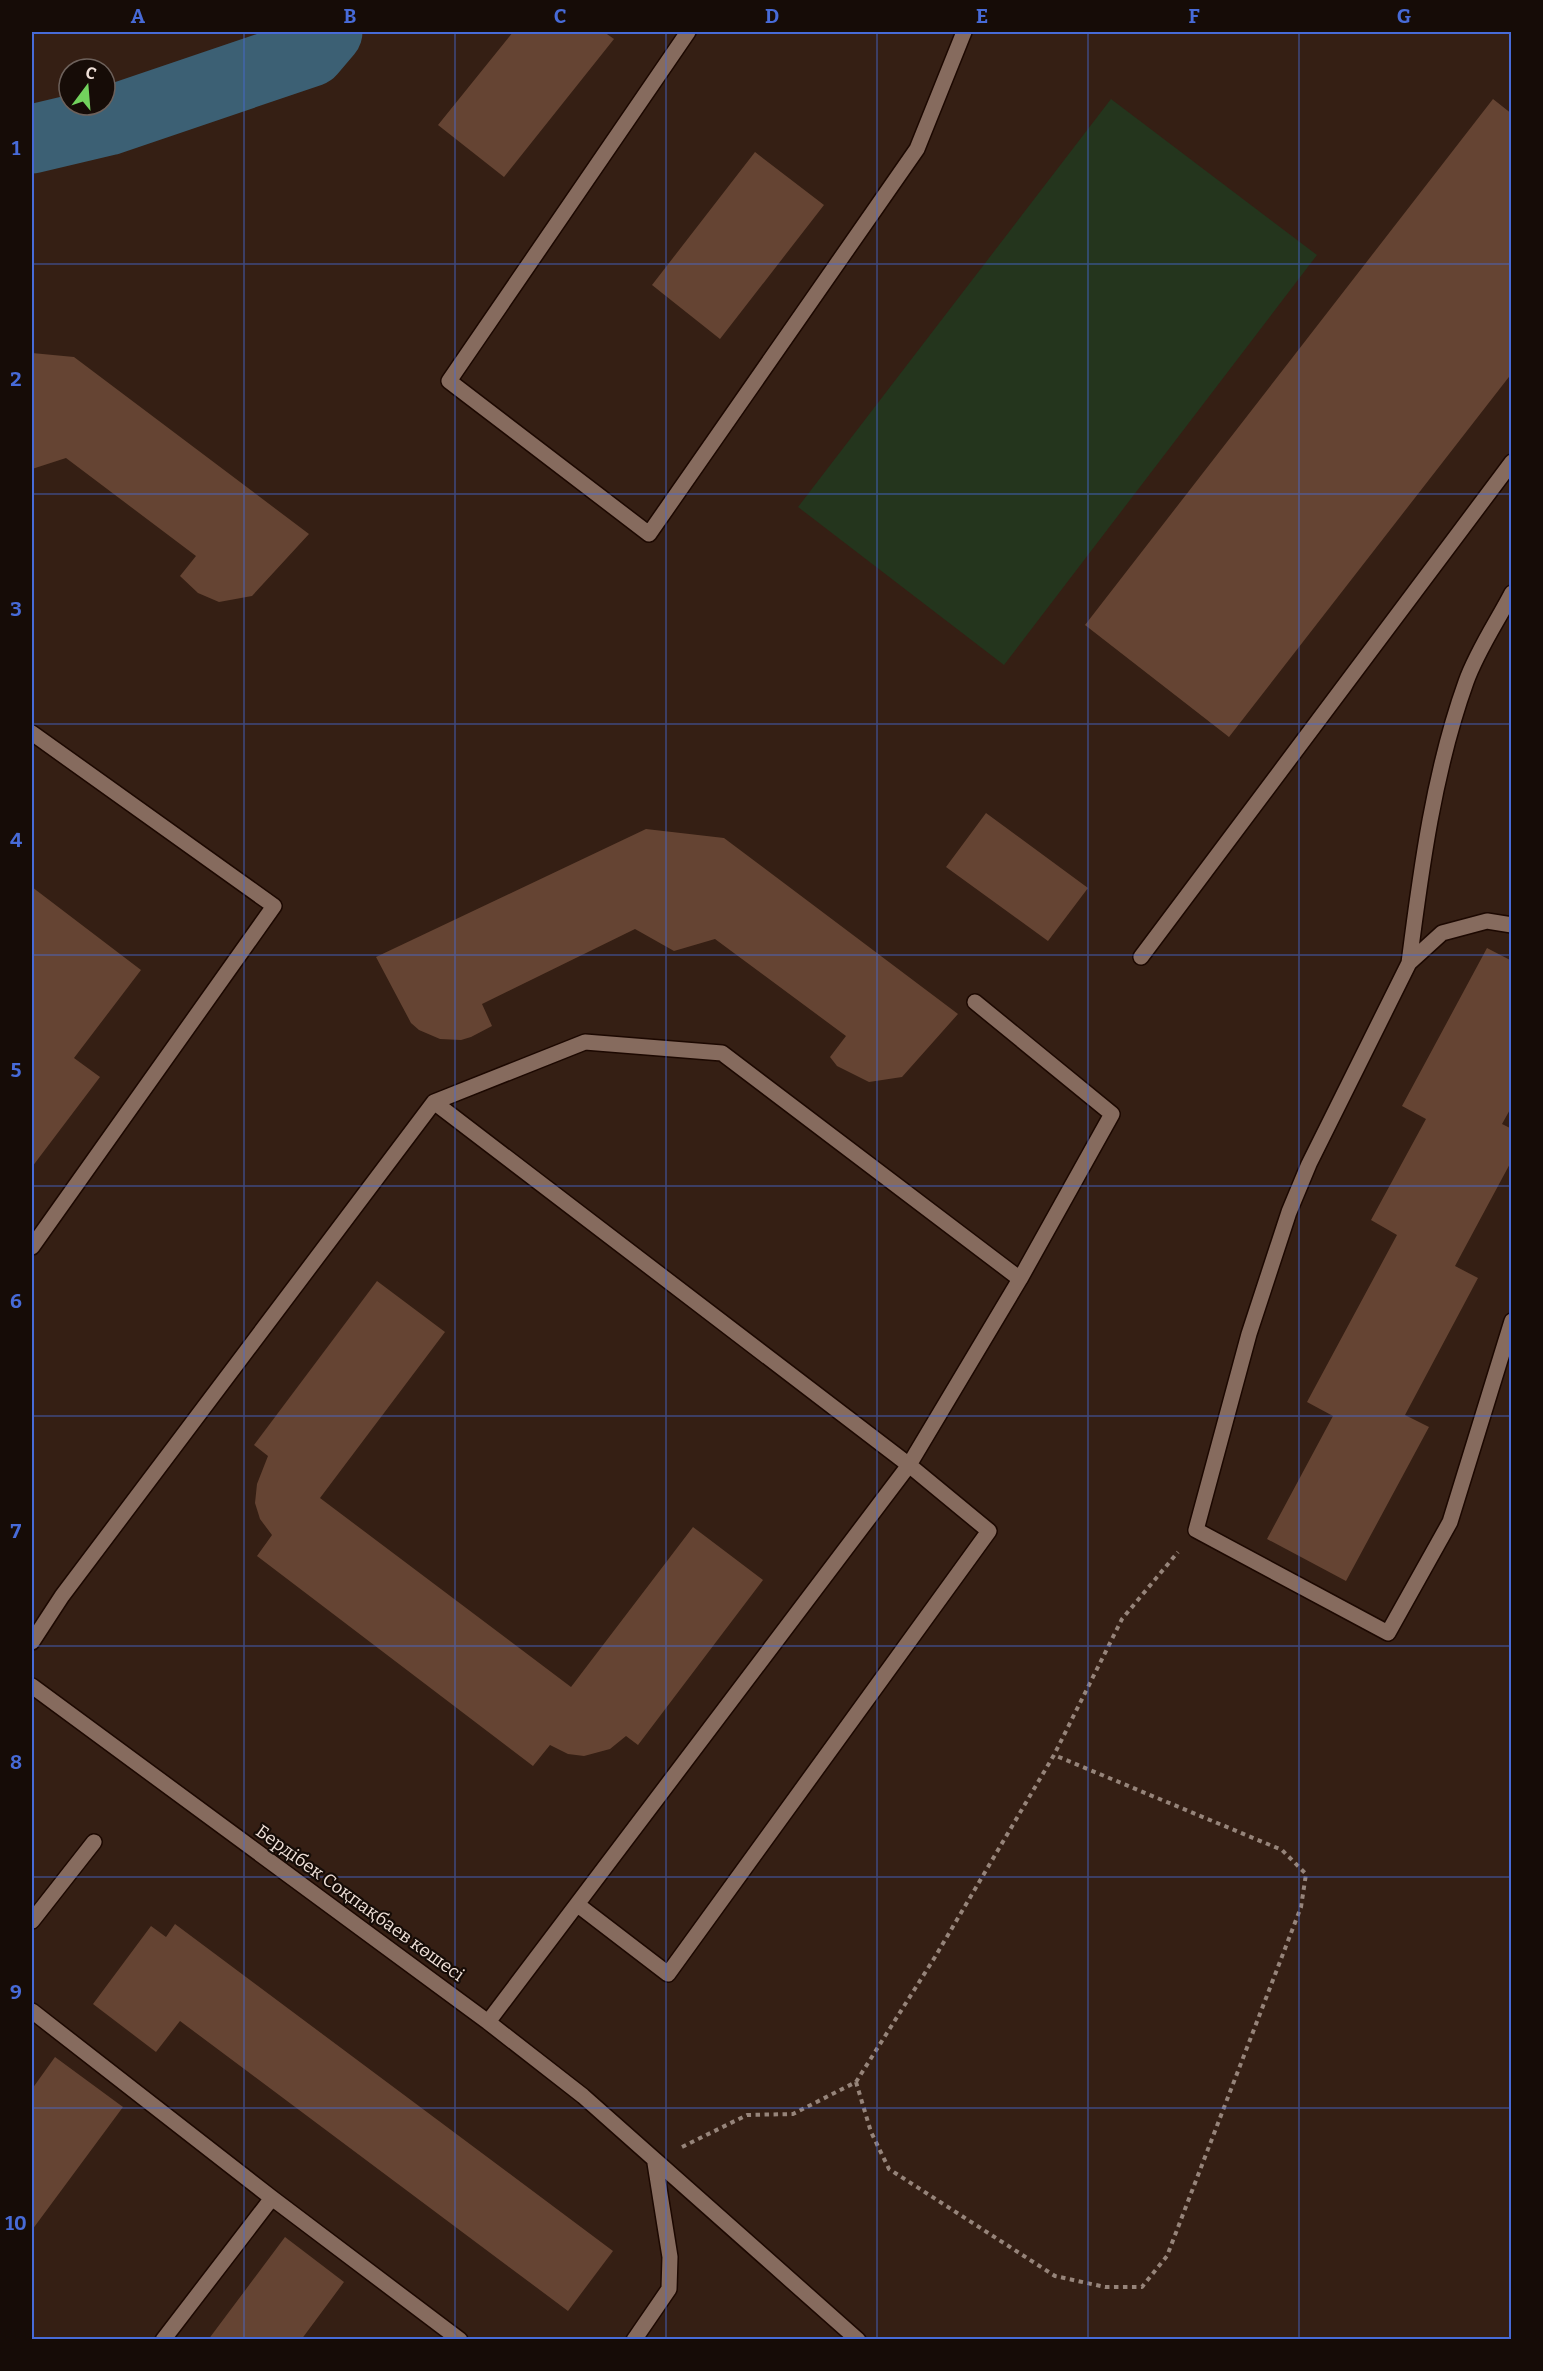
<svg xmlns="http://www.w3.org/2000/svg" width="1543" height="2371" font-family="Bitter,serif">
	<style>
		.green { fill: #24351d }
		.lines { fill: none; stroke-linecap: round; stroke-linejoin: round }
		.river { stroke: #3c6074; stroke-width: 69 }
		.building { fill: #654433 }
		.minor-casing { stroke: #1c0801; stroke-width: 18 }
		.path { stroke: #96847a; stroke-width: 4; stroke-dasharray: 4.5 4.5; stroke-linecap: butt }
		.minor { stroke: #866b5e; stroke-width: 15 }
		.grid { fill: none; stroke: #476bd8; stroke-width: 1.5; stroke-opacity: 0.55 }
		.labels { text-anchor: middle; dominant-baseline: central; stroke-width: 4.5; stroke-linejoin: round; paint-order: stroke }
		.street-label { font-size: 18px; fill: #f0e1d9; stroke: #160c07 }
		.neatline { fill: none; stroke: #476bd8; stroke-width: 2 }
		.grid-label { font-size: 20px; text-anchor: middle; font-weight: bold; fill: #476bd8 }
	</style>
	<rect width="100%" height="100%" fill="#351f14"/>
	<path class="green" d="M1111,99L1317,255L1004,665L798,507Z"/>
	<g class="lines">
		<path class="river" d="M32,139L108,121L311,52L328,32"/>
	</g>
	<path class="building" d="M513,32H604L614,39L504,177L438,125Z
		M1493,99L1512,114V373L1229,737L1085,625Z
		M755,152L824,205L720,339L652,285Z
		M32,353L74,357L309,534L252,596L219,602L198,593L180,576L196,556L66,458L32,469Z
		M986,813L1088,888L1048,941L946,867Z
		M646,829L724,838L958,1014L902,1077L869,1082L837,1066L830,1057L846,1036L715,939L674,951L635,929L482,1004L492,1026L471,1037L461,1040L440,1039L419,1030L411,1023L376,957Z
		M32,887L141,970L74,1058L100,1077L32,1167V1021L34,1017L32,1016Z
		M1487,948L1512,961V1106L1502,1124L1512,1129V1160L1455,1266L1478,1278L1405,1415L1429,1427L1346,1581L1267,1539L1333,1416L1307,1402L1397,1235L1371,1220L1426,1119L1402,1106Z
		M377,1281L445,1332L320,1498L571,1687L693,1527L763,1580L638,1745L626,1736L610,1749L584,1756L568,1754L550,1745L533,1766L257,1556L272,1535L260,1519L255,1503L257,1484L268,1456L254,1445Z
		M175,1924L613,2251L568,2311L180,2021L156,2052L93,2004L151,1926L166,1937Z
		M55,2057L123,2107L32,2230V2089Z
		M285,2237L344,2282L301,2340H208Z"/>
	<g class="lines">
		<g class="minor-casing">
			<path id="minor" d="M688,32L449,381L649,534L917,149L964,32
				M32,733L274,906L32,1247
				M1512,925L1487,921L1442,933L1409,963L1309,1164L1289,1212L1249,1334L1196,1530L1388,1633L1450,1522L1512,1321
				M1141,957L1512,462
				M1409,963C1421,869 1434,771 1466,682C1477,651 1497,622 1512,593
				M975,1002L1112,1114L1020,1279
				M32,1642L62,1596L434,1102L909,1465L1020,1279L722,1053L585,1042L434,1102
				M32,1686L488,2022L583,2096L858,2340
				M32,1921L94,1842
				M32,2011L272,2198L460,2340
				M488,2022L909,1465L989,1531L668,1974L578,1905
				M163,2340L272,2198
				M634,2340L669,2289L670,2257L655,2163"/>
		</g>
		<path class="path" d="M856,2082L871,2132L889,2169L1055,2276L1105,2287H1142L1167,2256L1301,1907L1306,1874L1282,1850L1054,1755
			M682,2147L747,2115L793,2114L856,2082L935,1957L1054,1755L1122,1619L1178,1552"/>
		<use href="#minor" class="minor"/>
	</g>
	<path class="grid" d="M244,32V2340M455,32V2340M666,32V2340M877,32V2340M1088,32V2340M1299,32V2340M32,264H1512M32,494H1512M32,724H1512M32,955H1512M32,1186H1512M32,1416H1512M32,1646H1512M32,1877H1512M32,2108H1512"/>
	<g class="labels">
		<g class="street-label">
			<text transform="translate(360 1903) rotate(36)">Бердібек Соқпақбаев көшесі</text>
		</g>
	</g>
	<rect width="1543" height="2371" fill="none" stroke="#160c07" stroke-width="66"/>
	<g transform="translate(87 87) rotate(16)"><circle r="28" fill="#160c07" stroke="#6d615b" stroke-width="1.5"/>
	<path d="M0-4.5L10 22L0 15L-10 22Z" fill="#72d25d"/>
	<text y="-9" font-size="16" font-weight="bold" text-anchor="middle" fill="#f0e1d9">С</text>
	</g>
	<rect x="33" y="33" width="1477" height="2305" class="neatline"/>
	<g class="grid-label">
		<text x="138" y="23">A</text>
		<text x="350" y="23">B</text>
		<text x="560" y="23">C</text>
		<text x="772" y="23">D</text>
		<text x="982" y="23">E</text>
		<text x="1194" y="23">F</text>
		<text x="1404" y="23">G</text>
		<text x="16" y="155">1</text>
		<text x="16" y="386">2</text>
		<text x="16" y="616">3</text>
		<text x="16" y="847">4</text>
		<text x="16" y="1077">5</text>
		<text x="16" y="1308">6</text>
		<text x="16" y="1538">7</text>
		<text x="16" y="1769">8</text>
		<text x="16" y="1999">9</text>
		<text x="16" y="2230">10</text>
	</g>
</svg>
